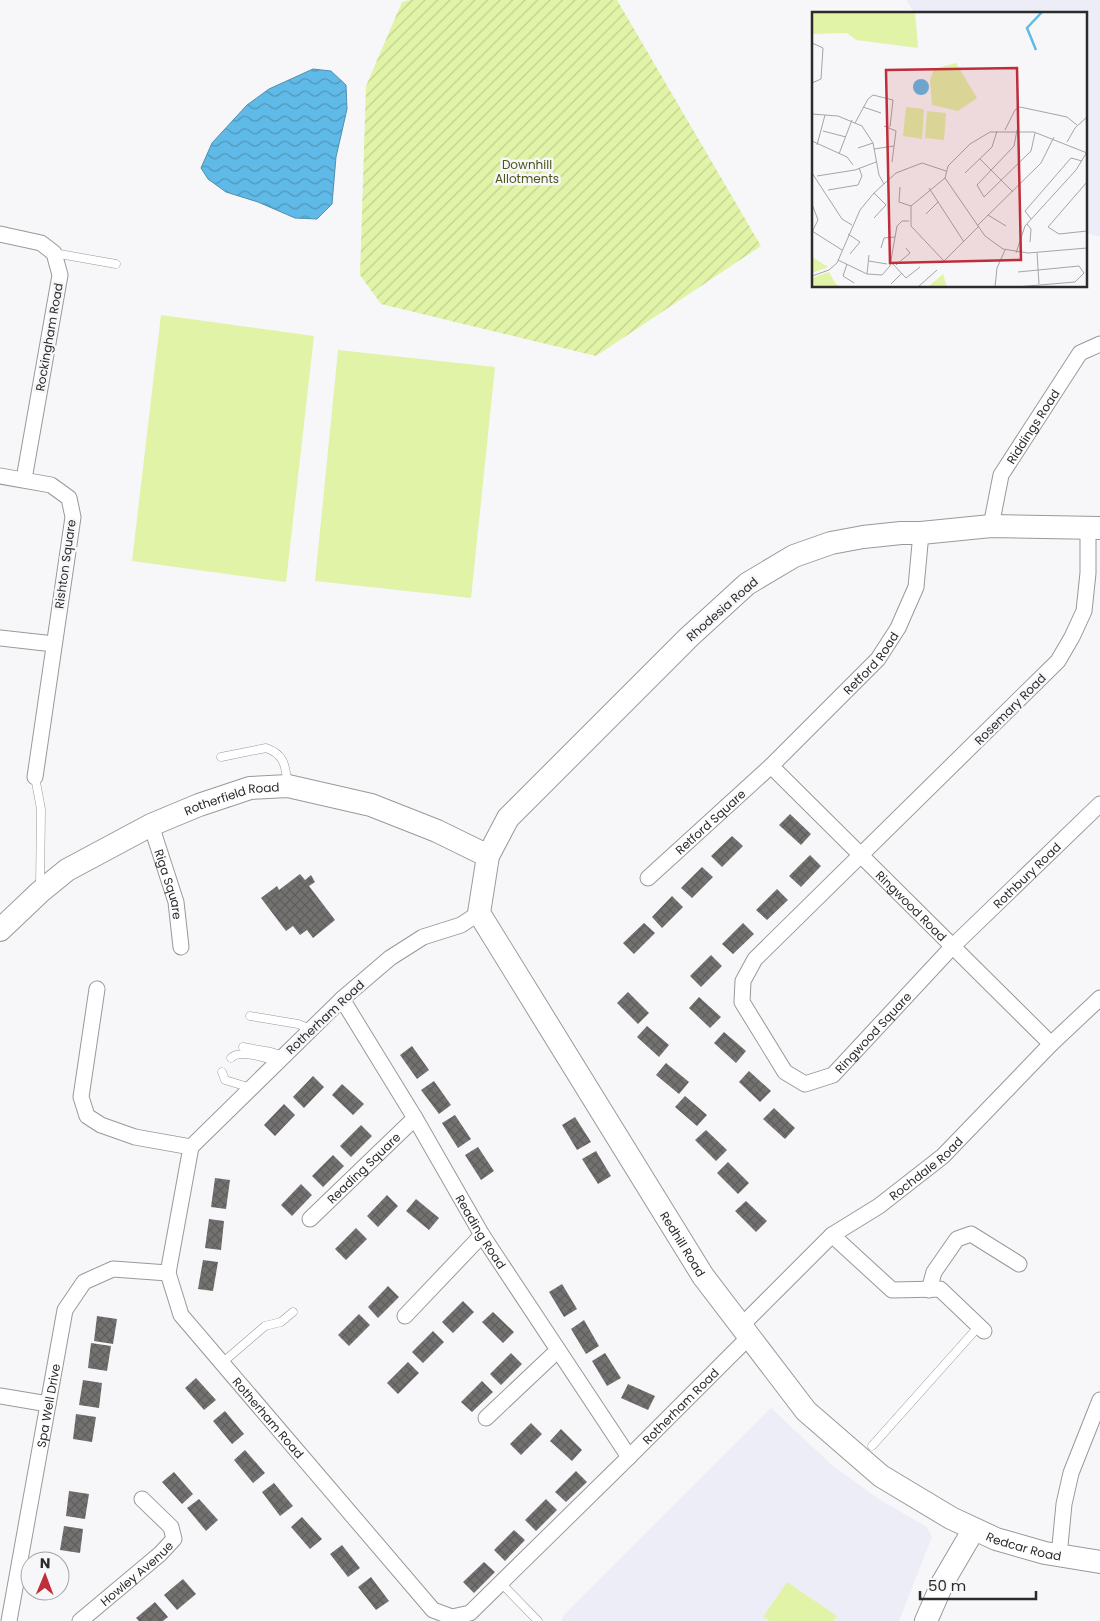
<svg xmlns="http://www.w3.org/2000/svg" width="1100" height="1621" font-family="Poppins,sans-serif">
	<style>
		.built { fill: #ededf7 }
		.garden { fill: url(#garden-furrows) }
		.pitch { fill: #e0f3a7 }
		.water { fill: url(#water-waves); stroke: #508faf }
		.building { fill: url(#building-cross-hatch) }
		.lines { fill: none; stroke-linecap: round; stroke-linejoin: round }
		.lane-casing { stroke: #99999b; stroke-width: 9 }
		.street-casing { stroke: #99999b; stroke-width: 17 }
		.secondary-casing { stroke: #99999b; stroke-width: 24 }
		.lane { stroke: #fff; stroke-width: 8 }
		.street { stroke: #fff; stroke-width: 15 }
		.secondary { stroke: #fff; stroke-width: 22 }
		.labels { text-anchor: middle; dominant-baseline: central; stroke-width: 5; stroke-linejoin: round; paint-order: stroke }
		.park-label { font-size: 12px; fill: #4a561c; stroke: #f7f7f9 }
		.street-label { font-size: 12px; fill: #2b2b2c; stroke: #f7f7f9 }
		.inset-river { fill: none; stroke: #60bae7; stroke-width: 2.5 }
		.inset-road { fill: none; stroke: #a5a5a7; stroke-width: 1 }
		.view { fill: #be2e3a; fill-opacity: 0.15; stroke: #be2e3a; stroke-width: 2.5 }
		.inset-edge { fill: none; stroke: #2b2b2c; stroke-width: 2.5 }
	</style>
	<defs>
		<pattern id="garden-furrows" width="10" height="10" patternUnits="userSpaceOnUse" patternTransform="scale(1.25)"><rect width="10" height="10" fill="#e0f3a7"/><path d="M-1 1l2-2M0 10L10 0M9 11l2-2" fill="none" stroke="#c0d090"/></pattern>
		<pattern id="water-waves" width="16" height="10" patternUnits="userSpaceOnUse" patternTransform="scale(1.25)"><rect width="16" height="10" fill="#60bae7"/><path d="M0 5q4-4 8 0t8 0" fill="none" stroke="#4f97bb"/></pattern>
		<pattern id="building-cross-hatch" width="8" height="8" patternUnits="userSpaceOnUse" patternTransform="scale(1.25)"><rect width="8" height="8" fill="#747271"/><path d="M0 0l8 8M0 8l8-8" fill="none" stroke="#5f5e5d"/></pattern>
	</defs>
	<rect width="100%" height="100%" fill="#f7f7f9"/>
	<path class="built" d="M906,0H1100V237L1086,233V14H915Z
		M771,1408L833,1466L880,1500L927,1527L932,1537L899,1621H561L565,1614Z"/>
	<path class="garden" d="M410,0H617L761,246L596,356L381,304L360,275L366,86L402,2Z"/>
	<path class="pitch" d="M161,315L314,336L286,582L132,561Z
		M338,350L495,367L471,598L315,581Z
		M787,1582L837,1616L833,1621H770L763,1617Z"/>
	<path class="water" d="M313,69L331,71L346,85L347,109L336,157L332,204L317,219L295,218L258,202L226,192L208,179L201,168L212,143L247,105L269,89Z"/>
	<path class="building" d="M790,814L811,834L801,845L779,825Z
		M732,836L743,846L722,867L711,856Z
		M810,855L821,866L801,887L789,876Z
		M702,867L713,877L692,898L681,888Z
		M300,874L305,880L311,875L315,882L309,886L335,920L313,938L307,930L300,935L293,926L286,931L261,898L277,886L279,890Z
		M777,889L788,900L767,920L756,910Z
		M672,896L683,907L662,928L652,917Z
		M644,923L655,933L634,954L623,943Z
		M743,923L754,934L733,954L722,944Z
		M711,955L722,966L701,987L690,976Z
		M628,992L649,1013L638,1024L617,1003Z
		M699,997L721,1017L710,1028L689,1008Z
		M647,1026L669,1045L659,1057L637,1037Z
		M724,1032L746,1051L736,1063L714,1043Z
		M412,1046L429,1070L417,1079L400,1055Z
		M666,1063L689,1082L679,1094L656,1075Z
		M749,1071L771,1091L760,1102L739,1082Z
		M313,1076L324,1087L304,1108L293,1097Z
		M434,1081L451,1105L439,1114L421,1090Z
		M342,1084L364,1104L353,1115L332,1095Z
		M685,1096L707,1115L697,1126L675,1107Z
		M284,1104L295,1115L275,1136L264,1125Z
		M774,1108L795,1128L785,1139L763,1119Z
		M455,1115L471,1139L458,1148L442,1123Z
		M575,1117L591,1142L577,1150L562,1125Z
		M361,1125L372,1136L351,1157L340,1146Z
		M706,1130L727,1150L716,1161L695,1140Z
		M478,1147L494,1171L481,1180L465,1155Z
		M596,1151L611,1176L598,1184L582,1159Z
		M333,1155L344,1166L323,1187L312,1176Z
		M728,1162L749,1183L738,1194L717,1173Z
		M215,1178L230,1180L226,1209L211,1207Z
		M301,1184L312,1195L292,1216L281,1205Z
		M387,1195L398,1206L378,1227L367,1216Z
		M416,1199L439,1218L429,1230L406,1211Z
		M746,1201L767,1221L756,1232L735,1211Z
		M209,1219L224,1221L221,1250L205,1248Z
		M356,1228L367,1239L346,1260L335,1249Z
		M203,1260L218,1262L213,1291L198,1289Z
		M562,1284L577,1309L564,1317L549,1292Z
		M388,1286L399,1297L378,1318L368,1307Z
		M463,1301L474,1312L453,1333L442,1322Z
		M493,1312L514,1332L503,1343L482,1322Z
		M359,1314L370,1325L349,1346L338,1335Z
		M97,1316L117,1319L113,1344L94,1341Z
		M584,1320L599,1346L586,1354L571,1329Z
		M433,1331L444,1342L423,1363L412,1352Z
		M91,1343L111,1346L107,1371L88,1368Z
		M511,1353L522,1364L501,1385L490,1374Z
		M605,1353L621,1378L607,1386L592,1361Z
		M408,1362L419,1373L398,1394L387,1383Z
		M196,1378L216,1400L204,1410L185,1388Z
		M83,1380L102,1383L99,1408L79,1405Z
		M482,1381L493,1392L472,1412L461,1402Z
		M628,1384L655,1396L648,1410L621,1398Z
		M225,1411L244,1434L232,1444L213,1421Z
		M76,1414L96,1417L92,1442L73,1439Z
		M531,1423L542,1434L521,1455L510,1444Z
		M561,1429L582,1450L572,1461L550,1441Z
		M245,1450L265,1473L253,1483L234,1460Z
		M576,1471L587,1482L566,1502L555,1492Z
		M174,1472L193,1494L182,1504L162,1482Z
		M274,1483L293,1506L280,1516L262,1492Z
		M69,1491L89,1494L85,1519L66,1516Z
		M199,1499L218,1520L206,1531L187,1508Z
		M546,1499L557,1510L536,1531L525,1520Z
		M302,1517L322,1539L310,1549L291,1527Z
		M64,1526L83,1529L80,1553L60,1550Z
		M514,1530L525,1540L505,1561L494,1550Z
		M342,1545L360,1568L348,1577L330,1554Z
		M484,1562L495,1572L474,1593L463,1582Z
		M371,1577L389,1601L376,1610L358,1587Z
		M183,1579L196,1594L177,1610L164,1595Z
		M155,1602L168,1617L163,1621H139L136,1618Z"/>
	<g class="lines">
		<g class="lane-casing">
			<path id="lane" d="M54,253L116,264
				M221,757L266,748C286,755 285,767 288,785
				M35,777L41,809L40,887
				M250,1016L298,1024L311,1029
				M243,1047L271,1052L284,1056
				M231,1058C239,1049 267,1058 277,1062
				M222,1072L225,1080L251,1088
				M222,1363L265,1326L281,1322L293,1312
				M872,1446L979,1326
				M501,1583L538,1621"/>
		</g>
		<g class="street-casing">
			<g id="street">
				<path d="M0,234L41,243L54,253L60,275L24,479"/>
				<path d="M0,476L51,485L69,498L73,517L35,777"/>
				<path id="s1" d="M991,526L1001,475L1080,353L1100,344"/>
				<path id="s2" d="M1088,527V573L1084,611L1072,637L1058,661L755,959L743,981L742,1002L785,1072L805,1084L833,1075L953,946L1100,804"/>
				<path d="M0,638L54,644"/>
				<path id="s3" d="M771,766L1051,1044"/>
				<path id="s4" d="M151,825L176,902L181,947"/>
				<path id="s5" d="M648,878L771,766L878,659L898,628L916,587L921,533"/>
				<path id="s6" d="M479,913L461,925L423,937L390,958L342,999L191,1147L168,1273L181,1315L433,1610L452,1617L470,1613L629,1457L749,1337"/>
				<path d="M97,989L81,1097L87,1116L101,1125L135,1137L191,1147"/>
				<path id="s7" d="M342,999L415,1118L482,1235L629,1457"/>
				<path id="s8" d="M310,1219L415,1118"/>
				<path d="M832,1235L892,1290L940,1289L984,1331"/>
				<path d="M929,1290L934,1272L957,1239L971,1234L1019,1264"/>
				<path d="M405,1316L482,1235"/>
				<path id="s9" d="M741,1326L832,1235L879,1206L943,1156L1051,1044L1100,998"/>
				<path d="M0,1396L48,1404"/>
				<path d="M486,1418L557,1351"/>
				<path d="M1059,1556L1064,1504L1071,1473L1100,1400"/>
				<path id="s10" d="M9,1621L65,1310L84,1282L113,1269L168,1273"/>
				<path id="s11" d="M80,1621L160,1554L174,1539L171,1527L142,1499"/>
			</g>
		</g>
		<g class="secondary-casing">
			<g id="secondary">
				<path id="s12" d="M1100,528L991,526L921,533H901L863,537L831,543L794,556L747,584L689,637L508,818L488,856L479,913L703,1276L806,1411L881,1476L951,1518L996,1539L1045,1553L1100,1562"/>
				<path id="s13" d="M0,930L40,892L67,870L151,825L199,805L250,788L288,786L371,805L437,831L488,856"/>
				<path d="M926,1621L943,1582L974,1529"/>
			</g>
		</g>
		<use href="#lane" class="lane"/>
		<use href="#street" class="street"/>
		<use href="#secondary" class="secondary"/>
	</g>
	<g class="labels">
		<g class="park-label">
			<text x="527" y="164">Downhill<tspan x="527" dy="14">Allotments</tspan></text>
		</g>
		<g class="street-label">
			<text transform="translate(49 337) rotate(-80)">Rockingham Road</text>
			<text stroke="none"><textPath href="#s1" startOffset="110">Riddings Road</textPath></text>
			<text transform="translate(65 564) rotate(-82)">Rishton Square</text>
			<text transform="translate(722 609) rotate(-41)">Rhodesia Road</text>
			<text stroke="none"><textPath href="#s5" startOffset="310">Retford Road</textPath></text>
			<text transform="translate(1010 709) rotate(-45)">Rosemary Road</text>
			<text stroke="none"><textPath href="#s13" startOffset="271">Rotherfield Road</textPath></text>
			<text stroke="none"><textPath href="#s5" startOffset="84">Retford Square</textPath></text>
			<text stroke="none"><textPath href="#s2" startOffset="1025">Rothbury Road</textPath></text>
			<text stroke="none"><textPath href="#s4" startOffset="62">Riga Square</textPath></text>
			<text stroke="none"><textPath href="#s3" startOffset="198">Ringwood Road</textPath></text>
			<text transform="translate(325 1017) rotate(-43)">Rotherham Road</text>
			<text stroke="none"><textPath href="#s2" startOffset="805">Ringwood Square</textPath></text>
			<text stroke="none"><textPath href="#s9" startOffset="244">Rochdale Road</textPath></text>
			<text stroke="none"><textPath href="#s8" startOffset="74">Reading Square</textPath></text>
			<text stroke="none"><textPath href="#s7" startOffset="271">Reading Road</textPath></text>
			<text stroke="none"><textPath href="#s12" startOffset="1188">Redhill Road</textPath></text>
			<text stroke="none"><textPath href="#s10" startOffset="219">Spa Well Drive</textPath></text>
			<text stroke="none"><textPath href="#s6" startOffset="1269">Rotherham Road</textPath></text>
			<text stroke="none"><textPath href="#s6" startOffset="682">Rotherham Road</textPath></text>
			<text stroke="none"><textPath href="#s12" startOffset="1655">Redcar Road</textPath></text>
			<text stroke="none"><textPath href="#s11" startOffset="74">Howley Avenue</textPath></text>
		</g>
	</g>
	<g transform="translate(812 12)">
		<rect width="275" height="275" fill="#f7f7f9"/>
		<path d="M0,245L16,255L0,261ZM17,260L23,271L29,275H0V266ZM131,262L135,275H116Z" fill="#e0f3a7"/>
		<path d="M144,51L165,86L146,99L120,93L118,68L122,57Z" fill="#e0f3a7"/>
		<path d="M0,0H103L106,36L44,28L35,21L0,22ZM94,95L112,97L110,127L91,124ZM115,99L134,101L132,128L113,126Z" fill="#e0f3a7"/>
		<path d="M101 75a8 8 0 1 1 16 0a8 8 0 1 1-16 0Z" fill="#60bae7"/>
		<path class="inset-river" d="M224,38L215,16L230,0"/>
		<path class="inset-road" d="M0,31L11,36L9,67L0,71M51,95L69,101M0,102L26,104L50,114L61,131L67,163L72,172M43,111L56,87L61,83L81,88L78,115M72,114L84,119L80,150M193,118L203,98L208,95L255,105L265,113M205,118L202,134L165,173L172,185L219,139L223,121M11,119L34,125M0,129L35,145L41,153M255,130L263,116L275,105M5,133L13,103M46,136L61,131M62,137L82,134M27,142L40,108M168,147L201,180M0,161L30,207L40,213M153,161L180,135L185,119M5,164L43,158L64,150M133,166L173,224L191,237L216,241L275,236M133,166L136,154L158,132L178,120H222L275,141M133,166L99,194V214L132,249L166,215M275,170L236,215L247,222L275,219M88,175L87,190L99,194M117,176L152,230M16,178L46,173L50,164L47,156M62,181L74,193L62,206M0,192L6,208L0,220M114,202L126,190M176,203L194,214M219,207L213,199L259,146L270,149M215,212L219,217L218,230M165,214L229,151L242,125M0,219L30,238M36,222L48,230L38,242M69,236L72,226L83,225M204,241L213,214L264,158L275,140M225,241L227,272M26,248L55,262L70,263L78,254L85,214L90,209H97M57,249L75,252M79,250L94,266L108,255M35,252L31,264L42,271M84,253L98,241L94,236M55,262L57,243M0,264L17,258L25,251L48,198L62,181L84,161L110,151L134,159M79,272L90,261M107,274L125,258M183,275L185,256L193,238M204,275L263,270L272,261L267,254L206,260"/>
		<path class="view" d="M205,56L209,248L78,251L74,58Z"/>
		<rect width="275" height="275" class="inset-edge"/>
	</g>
	<g transform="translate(45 1576) rotate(1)"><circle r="24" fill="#f7f7f9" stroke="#a5a5a7"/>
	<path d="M0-4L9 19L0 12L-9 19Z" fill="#be2e3a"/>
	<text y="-8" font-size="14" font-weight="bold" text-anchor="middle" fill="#2b2b2c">N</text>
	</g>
	<path d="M920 1591v8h116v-8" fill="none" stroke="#2b2b2c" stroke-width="2.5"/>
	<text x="928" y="1591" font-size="15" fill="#2b2b2c" stroke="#f7f7f9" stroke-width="4" paint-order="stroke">50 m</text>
</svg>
